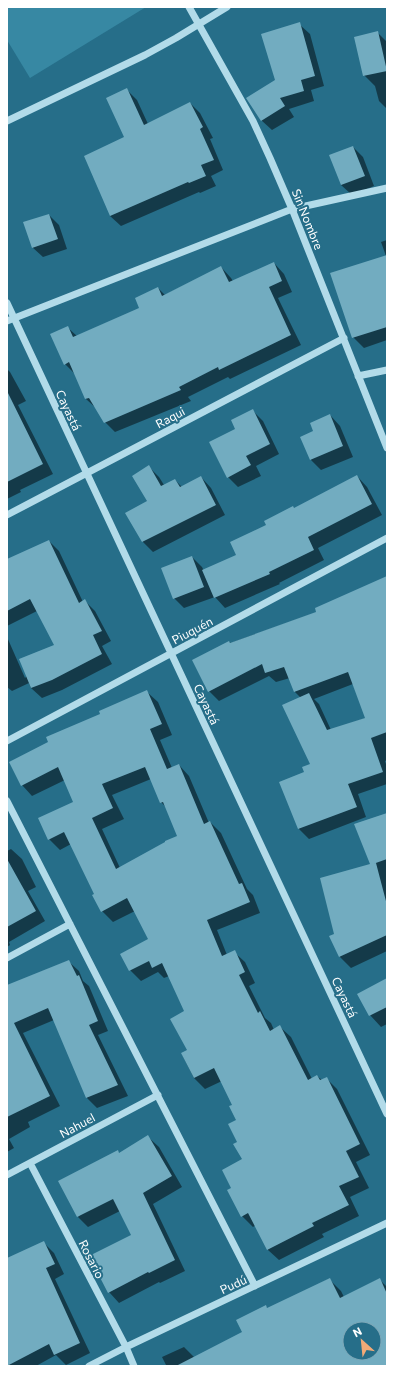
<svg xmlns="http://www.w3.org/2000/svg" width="394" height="1373" font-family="Commissioner,sans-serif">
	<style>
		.garden { fill: #3788a3 }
		.shadow { fill: #0007; fill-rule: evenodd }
		.building { fill: #72acc0; fill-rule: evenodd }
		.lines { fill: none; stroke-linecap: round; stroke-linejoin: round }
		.minor { stroke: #b2dbe9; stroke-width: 7 }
		.labels { text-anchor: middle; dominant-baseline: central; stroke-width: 4; stroke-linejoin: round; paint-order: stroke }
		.street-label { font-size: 12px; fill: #fff; stroke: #266e89 }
	</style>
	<rect width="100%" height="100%" fill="#266e89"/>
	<path class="garden" d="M7,7H146L30,78L7,40Z"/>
	<path class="shadow" d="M299,24L310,34L324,86L311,90L314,101L289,109L294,117L272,130L261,120L276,81Z
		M377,32L387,42V109L379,101L375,86L364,75Z
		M127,90L137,100L148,124L190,103L200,113L213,138L210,139L223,170L211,176L216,186L200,193L199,192L121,226L110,216L125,137Z
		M353,147L363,157L374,186L352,195L341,185Z
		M49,215L59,225L67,249L43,257L32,247Z
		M387,240V340L364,348L353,337L386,256L381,242Z
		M274,263L284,274L292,292L278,298L301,345L230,379L228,377L188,397L191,401L115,432L105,422L97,409L86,399L75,374L65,364L67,327L77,336L141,308L158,288L165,295L221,267L231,278L233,281Z
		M7,369L10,372L26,401L18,405L53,474L20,490L21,492L7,499Z
		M252,410L263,421L279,454L256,466L261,476L238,487L228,477L236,429Z
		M330,415L340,426L353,457L321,470L311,460L315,432Z
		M149,467L159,477L164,485L175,480L182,487L201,477L211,488L225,515L153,552L143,542L127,514L148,501Z
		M357,476L367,487L382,515L318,548L324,560L279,583L280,584L225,608L215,597L184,608L174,598L192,557L202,567L204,571L237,556L268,526L294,509Z
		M49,541L59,551L83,602L85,601L95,611L111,641L102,646L112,664L62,690L42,698L31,688L29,683L12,691L7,687V637L25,678L56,646L37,611L7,626V561Z
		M387,577V760L385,761L387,767V784L358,794L366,817L309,839L299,829L305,772L311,765L301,698L295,692L290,678L276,682L269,676L219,701L209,691L229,642L231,643L318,612ZM353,684L366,718L331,730L319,704L314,699Z
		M147,692L158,702L172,735L160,740L172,768L179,765L189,776L209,823L210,822L221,833L247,889L253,895L260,913L217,930L227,955L234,952L245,962L255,983L249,986L265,1018L271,1023L274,1030L280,1027L291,1037L312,1079L317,1076L322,1080L326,1078L337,1089L370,1155L356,1162L369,1188L350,1197L359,1216L322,1234L324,1237L279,1260L268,1250L256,1225L253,1227L242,1216L233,1188L243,1160L238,1142L237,1121L233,1105L222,1081L205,1089L194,1078L182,1054L188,1051L186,1012L169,976L164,978L158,972L141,981L130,970L150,939L135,911L113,922L102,911L96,895L71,844L60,850L49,839L74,802L65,780L32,796L22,785L102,714ZM151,779L161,802L167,808L178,836L120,868L102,829L124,819L112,795Z
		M387,814V874H386L387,875V951L351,968L340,957L331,937L336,935L371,865Z
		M11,849L22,859L36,887L28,891L45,921L9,942L10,945L7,947V851Z
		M68,961L79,971L83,981L89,986L108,1031L98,1035L128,1096L97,1108L87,1098L54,1020L23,1033L60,1106L28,1122L30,1127L9,1139L14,1148L7,1152V986Z
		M387,979V1024L381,1027L370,1015L359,995Z
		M148,1137L159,1147L182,1187L153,1204L185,1271L160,1283L159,1282L119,1303L109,1292L132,1235L120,1211L88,1227L78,1217Z
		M44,1243L54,1253L64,1274L55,1279L90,1353L66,1365L56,1355L36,1366H7V1259Z
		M329,1279L341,1291L344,1297L379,1279L387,1287V1366H164L166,1365L162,1357L184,1347L195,1358L243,1333L265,1306L268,1309ZM350,1329H374V1353H350Z"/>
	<path class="building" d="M300,22L315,76L301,80L304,91L280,98L285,106L261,121L246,98L275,80L261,34Z
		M378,31L387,71L363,76L354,37Z
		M127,88L144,125L190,102L203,127L200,129L214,160L201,165L206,176L189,183L188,182L110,216L84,156L124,137L106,98Z
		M353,146L365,176L341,185L329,155Z
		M49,214L58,239L32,248L23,222Z
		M387,255V327L352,338L330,273Z
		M274,262L282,281L269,287L291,335L219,370L218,367L179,387L181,390L104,423L89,398L85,399L69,362L64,365L50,334L68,326L73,337L139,308L135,298L158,287L162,296L221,266L229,282Z
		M7,391L43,464L7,482Z
		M253,409L270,444L246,456L251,465L227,478L209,442L235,429L231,420Z
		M330,414L343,446L310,460L300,437L313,431L310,423Z
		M149,465L161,486L175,479L180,487L201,476L216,505L142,542L125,513L147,501L132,476Z
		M357,475L372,504L308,537L314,550L269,572L270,574L214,598L202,570L236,555L230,542L266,525L264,521L293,506L294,508Z
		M49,540L79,603L85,599L102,631L93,635L102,654L52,680L31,688L19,659L54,645L30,599L7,611V559Z
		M192,556L204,587L173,599L161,568Z
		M387,576V732L371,738L383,772L348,784L357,807L298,829L279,782L304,772L302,767L310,764L282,705L309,693L327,730L365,718L348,672L294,692L284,667L265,673L262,664L208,692L192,660L229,641L230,643L316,612L315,608Z
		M147,690L162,724L150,729L167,769L179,764L204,824L210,821L239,884L242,883L250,902L207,920L222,956L235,950L245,972L239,975L258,1013L260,1011L270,1031L280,1025L308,1080L317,1075L320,1080L327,1077L360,1144L346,1151L359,1177L339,1186L349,1205L312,1223L314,1226L267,1250L248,1213L241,1217L227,1190L231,1188L222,1170L242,1159L233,1144L237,1142L228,1124L236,1120L229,1106L232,1105L214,1068L194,1078L181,1053L187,1050L170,1019L184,1011L162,963L152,968L149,961L129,971L120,954L148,939L127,898L101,912L92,895L94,894L64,832L48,840L38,818L73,802L58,767L21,786L9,762L48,742L46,737L100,714L99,711ZM145,767L160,803L163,802L177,836L165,841V842L116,869L92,818L113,808L102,784Z
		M387,813V859L373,864L376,863L387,905V935L339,957L329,936L334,934L320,878L370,864L354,824Z
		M7,859L36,911L7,927Z
		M69,960L77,976L79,975L98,1021L89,1025L118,1085L86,1098L48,1008L14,1023L50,1096L7,1117V985Z
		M387,978V1007L369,1016L357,994Z
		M148,1135L172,1176L143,1193L175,1260L149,1273L148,1272L108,1293L89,1256L131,1235L113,1199L77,1217L58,1181L118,1150L119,1153Z
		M44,1241L55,1264L46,1268L80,1343L54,1355L49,1344L7,1366V1258Z
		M330,1278L340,1298L380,1278L387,1294V1366H176L242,1332L236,1320L266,1305L267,1308ZM350,1329H374V1353H350Z"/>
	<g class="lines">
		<path class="minor" d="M189,7L253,121L270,158L292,209L387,448
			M7,121L145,55L176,38L227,7
			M7,303L387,1114
			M7,321L292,209L387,188
			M358,376L387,370
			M7,515L344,338
			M7,741L387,538
			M7,801L255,1286
			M7,958L70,924
			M30,1163L126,1347L134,1366
			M7,1175L158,1095
			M89,1366L126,1347L387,1223"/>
	</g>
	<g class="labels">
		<g class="street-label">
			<text transform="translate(308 219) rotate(68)">Sin Nombre</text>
			<text transform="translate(69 410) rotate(65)">Cayastá</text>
			<text transform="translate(170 417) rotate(-28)">Raqui</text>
			<text transform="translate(192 630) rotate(-28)">Piuquén</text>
			<text transform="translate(207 704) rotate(65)">Cayastá</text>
			<text transform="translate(345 997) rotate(65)">Cayastá</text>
			<text transform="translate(77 1125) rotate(-28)">Nahuel</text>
			<text transform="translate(92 1259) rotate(63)">Rosario</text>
			<text transform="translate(233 1284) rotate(-25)">Pudú</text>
		</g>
	</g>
	<rect width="394" height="1373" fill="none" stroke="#ffffff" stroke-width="16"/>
	<g transform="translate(362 1341) rotate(333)"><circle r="19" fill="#266e89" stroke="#7da8b8"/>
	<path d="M0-3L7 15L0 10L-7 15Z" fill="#f2aa77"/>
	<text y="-6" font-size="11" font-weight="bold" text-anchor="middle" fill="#ffffff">N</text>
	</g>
</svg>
